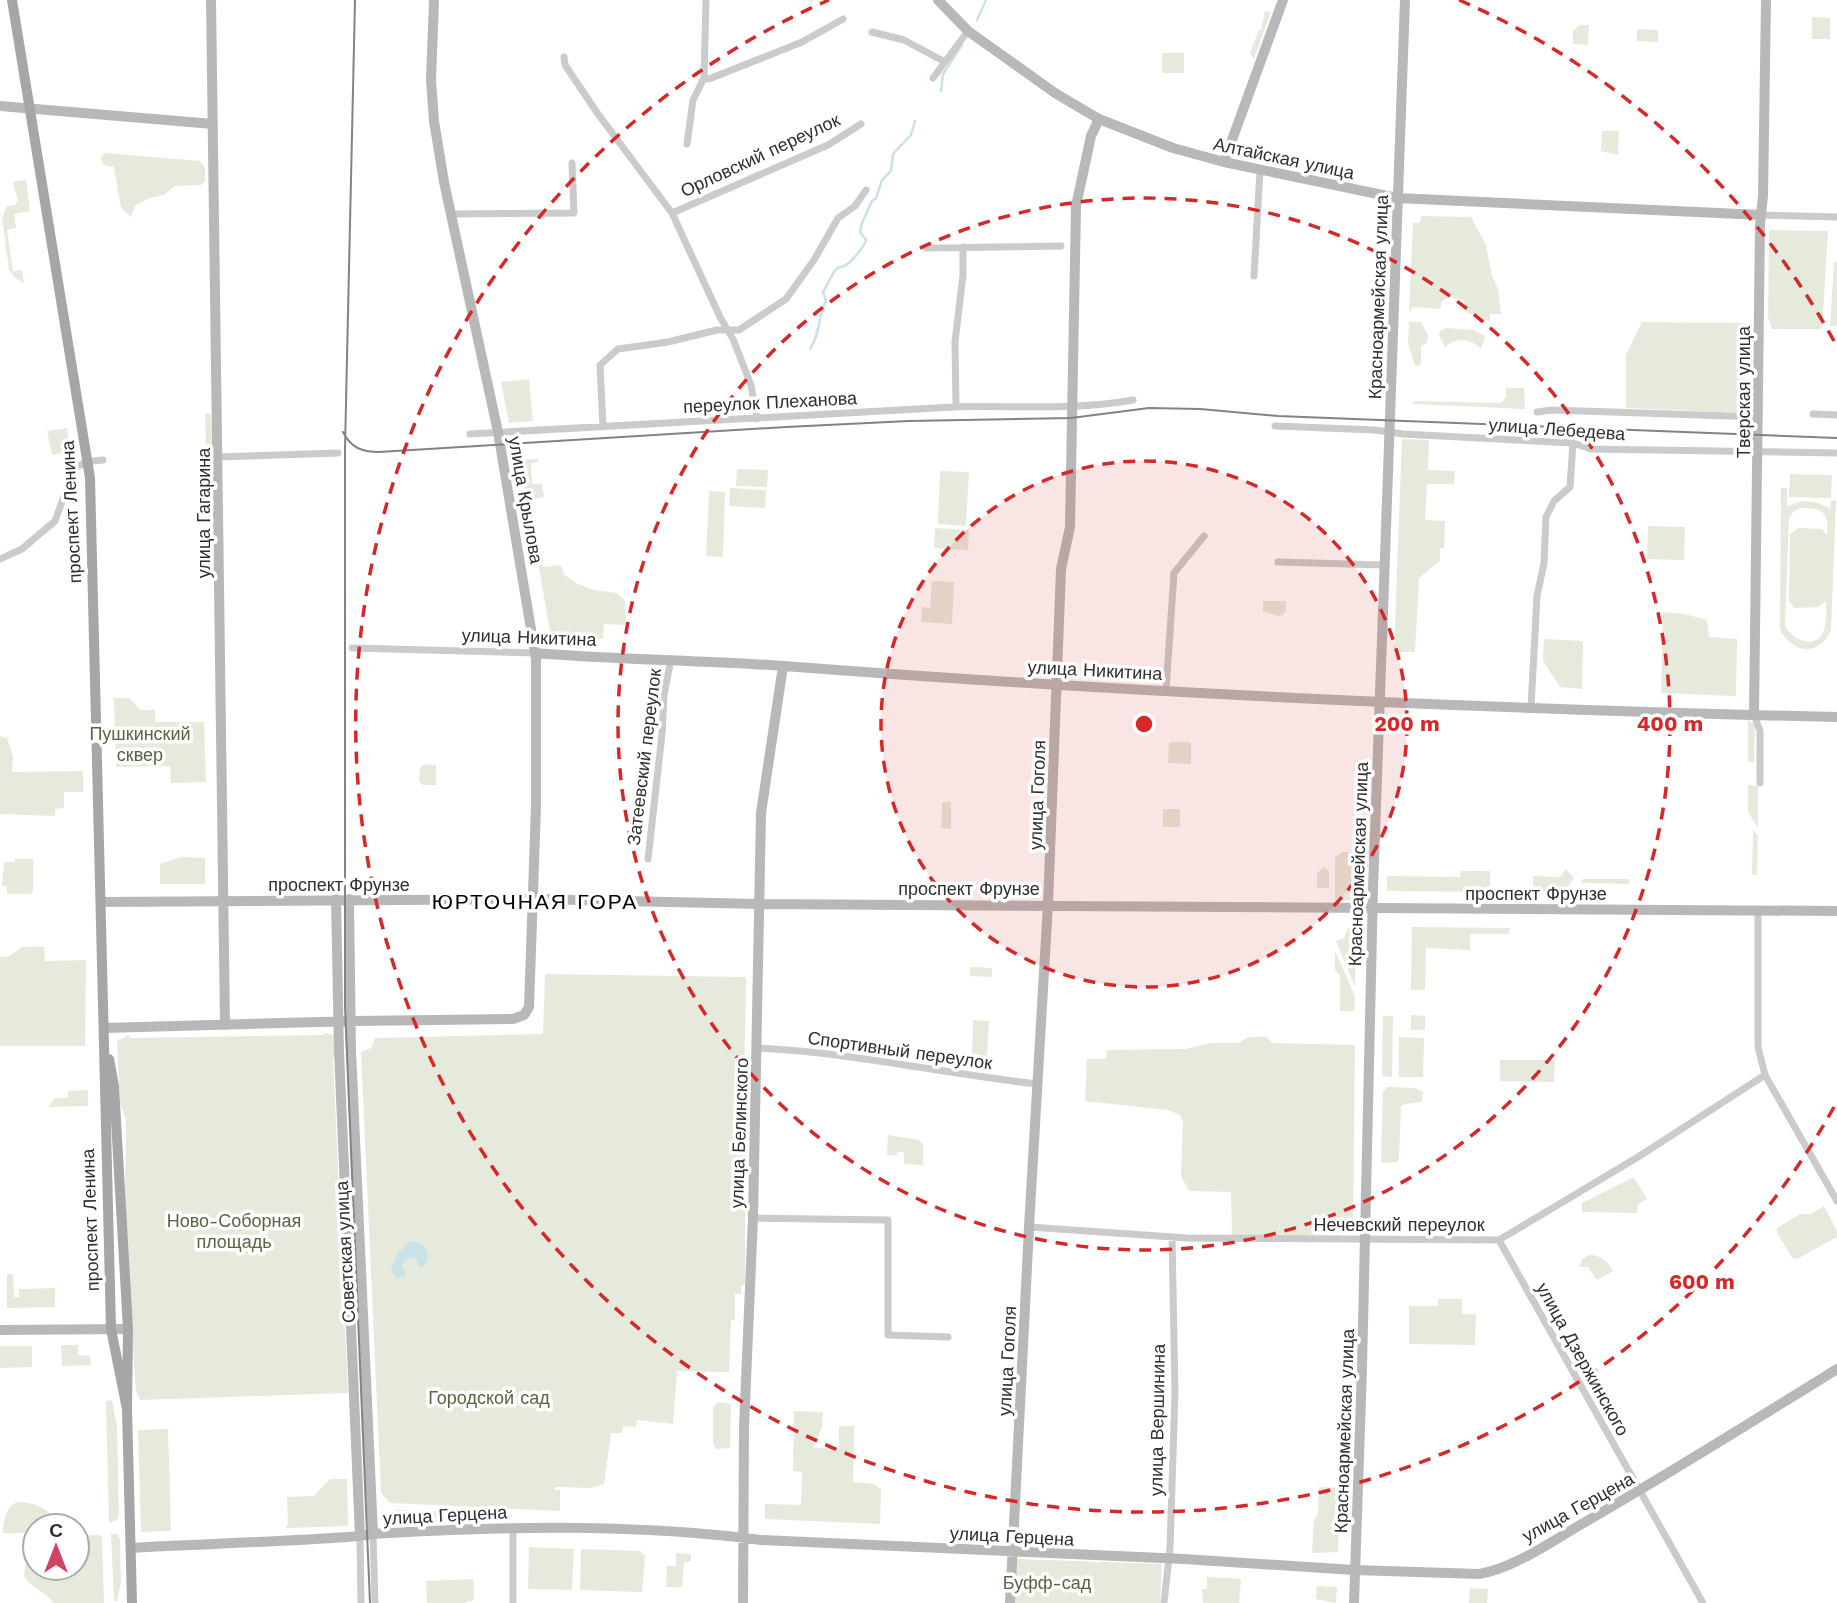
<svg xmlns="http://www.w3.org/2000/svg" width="1837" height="1603" font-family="'Work Sans',sans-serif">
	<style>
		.green { fill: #e6eadd; fill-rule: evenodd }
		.water { fill: #cbe1e8 }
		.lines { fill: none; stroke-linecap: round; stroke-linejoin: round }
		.stream { stroke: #cbe1e8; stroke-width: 2.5 }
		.street { stroke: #cbcbcb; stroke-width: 7 }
		.secondary { stroke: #b8b8b8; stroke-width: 10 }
		.primary { stroke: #a6a6a6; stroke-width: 10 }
		.tram { stroke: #838383; stroke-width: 2 }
		.ring { fill: none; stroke: #d62828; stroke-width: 3.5; stroke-dasharray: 12 9 }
		.labels { text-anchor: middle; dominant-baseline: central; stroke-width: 7; stroke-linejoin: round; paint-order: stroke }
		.street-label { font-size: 18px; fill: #2e2e2e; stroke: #fff }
		.park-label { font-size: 18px; fill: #576540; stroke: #fff }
		.quarter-label { font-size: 21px; letter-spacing: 2px; fill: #000; stroke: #fff }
		.centre { fill: #d62828; stroke: #fff; stroke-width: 3.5 }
		.ring-label { font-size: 21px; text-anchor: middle; font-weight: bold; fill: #d62828; stroke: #fff; stroke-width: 7; stroke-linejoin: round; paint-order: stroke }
	</style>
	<rect width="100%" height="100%" fill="#fff"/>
	<path class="green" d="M1265,11L1271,12L1254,59L1250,53L1259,30H1261Z
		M1812,17L1830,18V39H1812Z
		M1580,25H1589L1588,45L1573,44V31Z
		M1637,29L1658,30V42L1637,41Z
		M1162,53H1184V73H1162Z
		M1602,131H1619L1618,155L1601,151Z
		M105,153L200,161L205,168V181L201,185L175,186L164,195L149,198L135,206L131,217L121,208L114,167L104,165L100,158Z
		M26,180L30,211L14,214L16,228L7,230L13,271L22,270L24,283L14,277L9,269L2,218L7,206L15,205L18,201L13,182Z
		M1421,216L1471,217L1486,245L1492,276L1498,289L1501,314H1490V320H1479L1480,315L1466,313L1464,300L1450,297L1442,301L1440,309L1413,307L1409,312L1413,223H1420Z
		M1769,230L1828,231L1822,329H1772L1768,318Z
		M1834,262H1837V326H1830Z
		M1409,322H1421L1428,335L1427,343L1421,346V363L1418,366H1415L1408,343Z
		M1642,322L1745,323L1744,413L1626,408V355Z
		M1447,328L1473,330L1485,336L1481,349C1470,338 1456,337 1445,347L1439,335L1440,331Z
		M529,379L533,421L509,423L501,382Z
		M1506,388H1524L1525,409L1413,404V401L1501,403L1506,397Z
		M205,414H211L212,448H206Z
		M67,428L71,451L52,455L47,431Z
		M1402,439L1429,440L1428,470L1455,471L1454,484H1427L1425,520L1445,521L1444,548H1440V561L1419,578L1415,652H1394Z
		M538,459V462L531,463L532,484H542L544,497L531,500L542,567L561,565L564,574L576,583L594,590L617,593L625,601L626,625L604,624L603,639L551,636L520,460Z
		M737,469L768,470L767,487L736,486Z
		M940,471L969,472L966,526L938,524Z
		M1790,474L1832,475L1831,498L1789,497Z
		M730,488L766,490L765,508L729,506Z
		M1781,488H1787V507C1801,498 1817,500 1830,509L1831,500L1836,501L1831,630C1819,658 1791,653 1780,629ZM1801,508C1824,508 1829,513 1827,535L1822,529L1799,528L1790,534L1789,601L1794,608L1818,607L1826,601C1826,610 1827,622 1824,630C1817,651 1791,640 1785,625L1789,518L1794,511Z
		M709,491L725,492L723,557L706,556Z
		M1648,526L1685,527L1684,560L1647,559Z
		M935,528L969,530L968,550L934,548Z
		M932,581L954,582L952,624L921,622L922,607L930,608Z
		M1263,601H1286V612L1280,616L1263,612Z
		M1663,612L1685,614L1707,620L1709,637L1737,639L1736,696L1661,693Z
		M1544,639L1583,641L1582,689L1560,687L1543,661Z
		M114,698H129L141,710H155V722H204L206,782L171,783L170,766L116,767Z
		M1748,720L1755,725L1754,762H1748Z
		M0,736L7,738L13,756L12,772L83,771V792H64V808L55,809V816L0,814Z
		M1169,742H1191V764L1168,763Z
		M424,764L436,765V785H423L419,781L420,768Z
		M1748,785L1758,786V828L1748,812Z
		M942,802H951V829L941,828Z
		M1163,809H1180V827H1163Z
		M1753,829L1758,836L1757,875H1752Z
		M1342,852H1354L1365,857L1364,893L1359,900L1335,901V857Z
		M182,857L205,858V884H160V864Z
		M15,859H33V891L31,894H7V886H2L4,862H15Z
		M1324,867L1329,871V888H1317V873Z
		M1566,869L1574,878L1564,892H1533V876L1560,877Z
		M1461,871H1490V892L1387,891V876L1460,877Z
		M1583,879H1629V884L1581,883Z
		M1352,927L1355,932V987L1336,941L1344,938L1348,928Z
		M1412,927L1510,928L1509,934H1470V950L1426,948L1425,990H1411Z
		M22,947H44L45,961L86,960L85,1046H0V957H8Z
		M1335,951L1355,996L1354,1011H1340V975L1335,970Z
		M970,967L992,968V977L970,976Z
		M545,974L746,977L744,1088L746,1094L745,1284L741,1287V1294H735V1320H731L729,1372L677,1371L673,1424L637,1420L636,1427L623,1426L622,1433H611L604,1484L590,1488L555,1487V1490H560V1511L390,1503L381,1493L361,1052L371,1048L375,1038L543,1034Z
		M1411,1015L1425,1016V1030H1411Z
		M1383,1016H1393L1392,1077L1382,1076Z
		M973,1020L989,1021L987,1057H972Z
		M325,1033L334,1035L336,1055L333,1057L348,1393L140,1400L136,1391L134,1366L125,1199L126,1119L120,1103L117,1041L129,1035L130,1038L324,1035Z
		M1249,1037H1267L1273,1043L1355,1045L1353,1219L1350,1230L1345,1232L1303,1236L1232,1235L1231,1192L1189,1191L1181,1176L1183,1122L1180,1115L1168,1110L1085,1101L1087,1059H1106L1107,1050L1185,1049L1211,1043H1238Z
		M1399,1037L1424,1038L1423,1077H1399Z
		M1500,1060H1555L1554,1082L1500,1081Z
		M1387,1087L1415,1088L1423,1092L1422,1102L1405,1104L1401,1106L1399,1158L1397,1162L1381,1163L1383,1092Z
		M88,1090V1106L48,1107L55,1098H68V1091Z
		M888,1135L919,1140L923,1144V1165L904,1164V1152H897V1155H887Z
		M1634,1177L1647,1199L1638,1204L1637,1213L1582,1212V1203Z
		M1824,1206L1837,1231V1237L1797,1259L1792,1258L1777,1232V1228L1800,1214H1811Z
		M1589,1255C1601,1255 1607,1261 1613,1271L1597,1280L1588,1267H1580L1582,1259Z
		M7,1274H13L14,1297H19V1289L55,1288V1307L7,1308Z
		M1438,1299H1462V1314H1476L1475,1345L1409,1344V1306H1438Z
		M61,1345H78V1355L90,1356L91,1365L62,1366Z
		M0,1346H32V1367L0,1368Z
		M112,1400L117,1427L119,1516L117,1520L109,1523L106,1401Z
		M718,1402L731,1404L730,1448L716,1449L713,1445V1407Z
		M794,1411L823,1412L822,1427L813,1448H839V1426H854L853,1482L874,1484L881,1489L880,1524L765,1519V1504L801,1505L802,1472L793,1471Z
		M168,1429L171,1531L141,1532L138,1430Z
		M330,1479H347L348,1526L286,1528L288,1524L287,1497L314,1496Z
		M1319,1487L1340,1488L1338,1552L1312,1553L1314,1520L1318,1514Z
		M17,1502C40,1502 48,1512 66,1526H35V1533H3C3,1521 6,1507 17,1502Z
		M396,1510L480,1513V1517L395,1520V1525H388V1516Z
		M111,1534H117L120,1539L121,1582L117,1601H114Z
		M99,1535L102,1537L104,1603H54C45,1591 32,1589 24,1576L28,1547L33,1542L35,1568H77V1536Z
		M529,1547L574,1549L572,1590L528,1589Z
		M581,1549L640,1551L645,1556L642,1592L580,1590Z
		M676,1553L691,1554V1561L684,1563L682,1587H666L667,1566H676Z
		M1017,1559L1162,1564L1160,1603H1014Z
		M1207,1577L1241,1579L1239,1603H1203L1202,1589H1207Z
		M473,1579L474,1600L464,1603H427L426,1581Z
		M1317,1586L1337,1587L1336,1603L1316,1599Z
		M1470,1588L1488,1589L1487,1603H1469Z"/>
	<path class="water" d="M415,1241C424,1244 429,1250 427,1261L422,1267L419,1266L415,1258H409L402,1265L406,1276L396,1278L391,1270L397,1254L409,1242Z"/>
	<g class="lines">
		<path class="stream" d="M977,20L986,0
			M941,91L943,74L962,45
			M810,349C821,333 817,317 826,301L823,292C827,286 830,278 834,272C839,265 838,269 844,266C850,264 864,247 866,240L860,232L862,223L872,201L876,198L882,180L891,171L893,154L911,135L915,121"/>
		<path class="street" d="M872,32L904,40L945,62
			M564,57L565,65L598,114L672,213L720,317L733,339L751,385L757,419
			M704,78L709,79L802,42L843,19
			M933,78L968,31
			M687,144L693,100L704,78L706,0
			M672,213L828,145L861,124
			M451,214L574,213L572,163
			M1761,215L1837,217
			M926,248L1061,246
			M1254,276L1260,170
			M956,407L955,342L963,275V247
			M1537,412L1552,410L1759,417
			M1813,414L1837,415
			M1275,426L1375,430L1403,434L1573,443L1591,449L1837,453
			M603,427L600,365L618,349L668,342L717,330H739L786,299L814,260L838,218L855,206L866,190
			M470,434C631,424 792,415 953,407C1013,405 1073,411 1133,400
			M218,457L338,453
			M0,559L22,549L55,521L73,471C82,461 91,461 103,460
			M1278,562L1384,565
			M352,648L535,653
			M1166,690L1174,573L1204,536
			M1531,707L1537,596L1544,563L1546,517L1554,501L1570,487L1573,443
			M1754,715L1760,731V783
			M648,859L662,734L664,695L671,659
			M1758,912V1047L1765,1075L1837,1201
			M757,1048C850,1052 945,1074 1038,1084
			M753,1218L888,1220V1335L948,1337
			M1029,1227L1187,1238L1499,1240L1638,1157L1765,1075
			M1499,1240L1703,1603
			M373,1534L375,1603
			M360,1536L361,1603
			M513,1603V1528
			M1164,1603L1170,1548L1175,1392L1172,1237"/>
		<path class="secondary" d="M211,0L225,1025
			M938,0L968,31L1055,93L1099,119L1173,148L1224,162L1397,198L1761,215
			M0,106L213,124
			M1224,162L1283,0
			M535,653C618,660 701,660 784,666C1134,693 1486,709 1837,717
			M1754,715L1760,225L1763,196L1766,0
			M336,899L339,1051L360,1536
			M349,899L351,1051L373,1534
			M101,902L533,899L759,904L1837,911
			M104,1028L356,1021L513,1019L524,1015L529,1007L536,806V659L498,432L444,182L434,121L431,80L434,0
			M0,1330L128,1329
			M131,1548C203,1544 276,1542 348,1537C362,1536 376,1533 390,1533C513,1526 639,1524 761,1540L1184,1559L1354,1570L1479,1574C1512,1569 1551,1542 1580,1525C1667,1475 1752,1422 1837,1369
			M743,1603L744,1427L753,1218L761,813L783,666
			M1010,1603L1029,1227L1048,904L1061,569L1070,527L1076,206L1091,136L1099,119
			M1354,1603L1362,1368L1373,889L1405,0"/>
		<path class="primary" d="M12,0L90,478L111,1329L127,1409
			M109,1059L114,1086L128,1329L127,1409L132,1603"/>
		<path class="tram" d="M355,0L345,448V1007L370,1603
			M343,432C351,448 362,452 379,452L786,427L909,421L1071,418L1149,408L1200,409L1278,416L1837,438"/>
	</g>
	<circle cx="1144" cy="724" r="263" fill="#d62828" fill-opacity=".12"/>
	<g class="ring">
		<circle cx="1144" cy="724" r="263"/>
		<circle cx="1144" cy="724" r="526"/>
		<path d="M1834 1107A789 789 0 1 1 829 0M1459 0A789 789 0 0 1 1834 341"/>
	</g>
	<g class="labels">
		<g class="street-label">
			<text transform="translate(760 155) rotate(-25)">Орловский переулок</text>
			<text transform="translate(1284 158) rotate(12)">Алтайская улица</text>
			<text transform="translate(1378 297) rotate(-88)">Красноармейская улица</text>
			<text transform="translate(1743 392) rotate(-90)">Тверская улица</text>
			<text transform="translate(770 402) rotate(-3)">переулок Плеханова</text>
			<text transform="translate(1557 429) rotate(4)">улица Лебедева</text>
			<text transform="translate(526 500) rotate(80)">улица Крылова</text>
			<text transform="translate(71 512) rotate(-93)">проспект Ленина</text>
			<text transform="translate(203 513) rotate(-90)">улица Гагарина</text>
			<text transform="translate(529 637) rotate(2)">улица Никитина</text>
			<text transform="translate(1095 670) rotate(3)">улица Никитина</text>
			<text transform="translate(644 757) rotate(-83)">Затеевский переулок</text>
			<text transform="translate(1037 795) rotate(-88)">улица Гоголя</text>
			<text transform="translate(1358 864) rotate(-88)">Красноармейская улица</text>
			<text x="339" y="884">проспект Фрунзе</text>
			<text x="969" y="888">проспект Фрунзе</text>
			<text x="1536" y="893">проспект Фрунзе</text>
			<text transform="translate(900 1050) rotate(8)">Спортивный переулок</text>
			<text transform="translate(739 1133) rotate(-88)">улица Белинского</text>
			<text transform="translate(90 1220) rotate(-92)">проспект Ленина</text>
			<text x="1399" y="1224">Нечевский переулок</text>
			<text transform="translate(345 1252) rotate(-93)">Советская улица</text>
			<text transform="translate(1583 1359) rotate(61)">улица Дзержинского</text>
			<text transform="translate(1007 1361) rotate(-87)">улица Гоголя</text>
			<text transform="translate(1157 1420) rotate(-89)">улица Вершинина</text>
			<text transform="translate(1344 1431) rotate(-88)">Красноармейская улица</text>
			<text transform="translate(1578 1507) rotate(-29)">улица Герцена</text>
			<text transform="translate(445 1515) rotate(-3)">улица Герцена</text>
			<text transform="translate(1012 1536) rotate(3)">улица Герцена</text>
		</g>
		<g class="park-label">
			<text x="140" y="733">Пушкинский<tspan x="140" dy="21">сквер</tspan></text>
			<text x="234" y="1220">Ново-Соборная<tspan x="234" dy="21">площадь</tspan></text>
			<text x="489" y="1397">Городской сад</text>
			<text x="1047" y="1582">Буфф-сад</text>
		</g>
		<g class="quarter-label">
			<text x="535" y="901">ЮРТОЧНАЯ ГОРА</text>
		</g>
	</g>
	<circle cx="1144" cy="724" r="10" class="centre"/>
	<g class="ring-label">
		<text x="1407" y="731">200 m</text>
		<text x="1670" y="731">400 m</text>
		<text x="1702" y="1289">600 m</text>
	</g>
	<g transform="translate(56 1547)"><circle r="33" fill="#ffffff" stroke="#ababab" stroke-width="2"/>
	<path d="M0-5L12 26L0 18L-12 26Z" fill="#d14464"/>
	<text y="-10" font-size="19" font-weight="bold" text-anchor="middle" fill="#2e2e2e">С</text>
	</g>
</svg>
